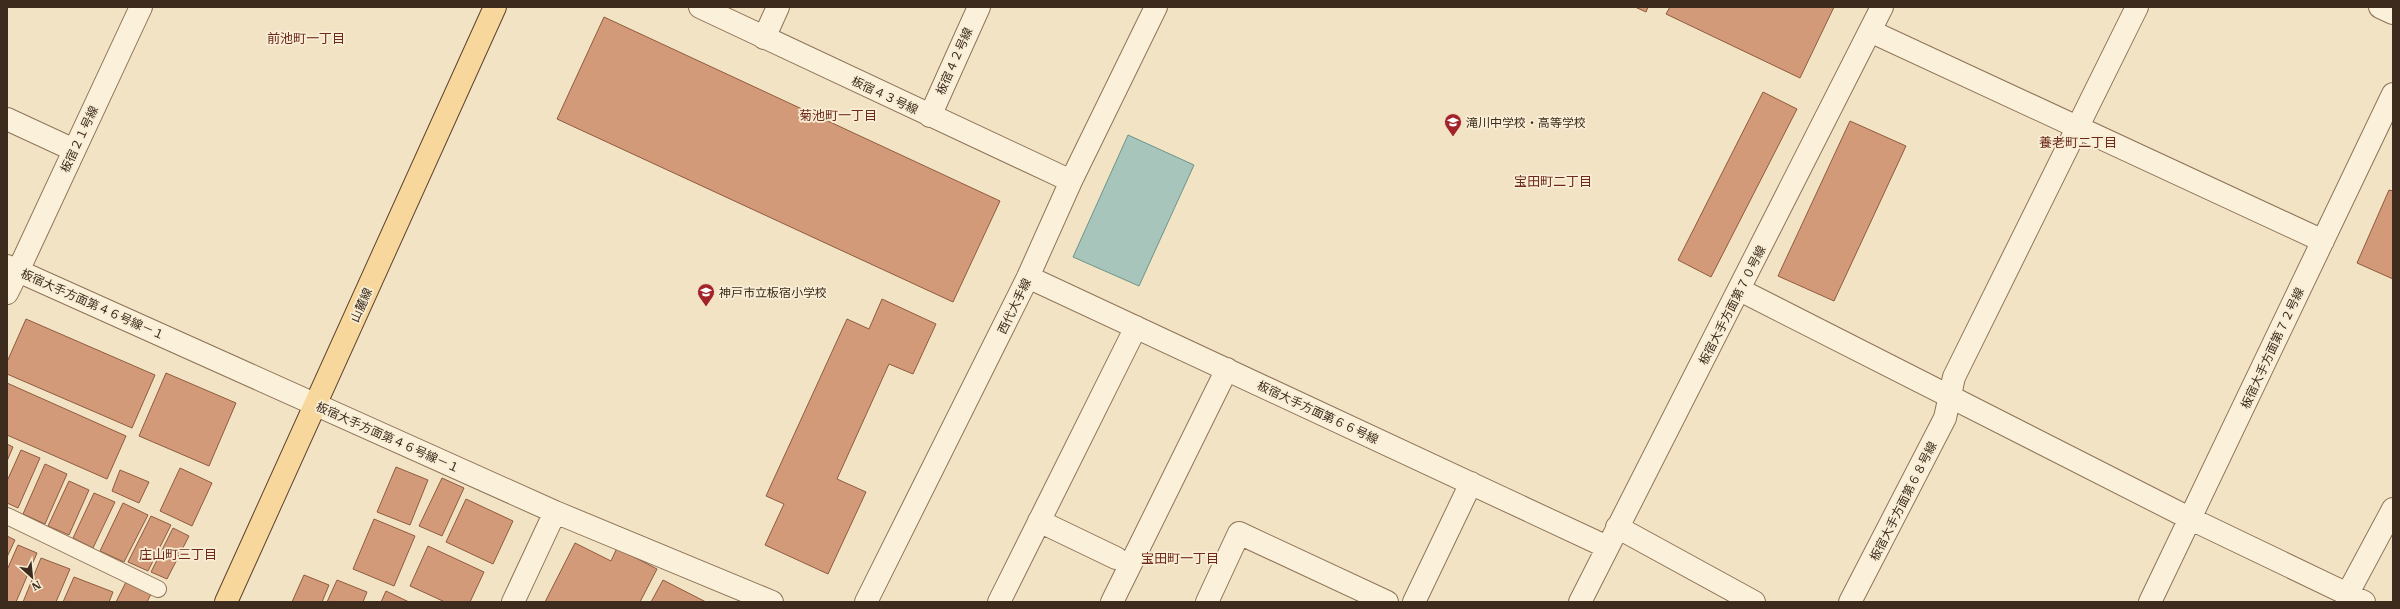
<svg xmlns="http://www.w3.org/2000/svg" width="2400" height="609" font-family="'IBM Plex Serif','Noto Sans JP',serif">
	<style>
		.water { fill: #a7c5bb; stroke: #6c9489 }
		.building { fill: #d29a78; stroke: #8f5b3d }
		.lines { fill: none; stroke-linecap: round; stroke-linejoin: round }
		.service-casing { stroke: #8e7459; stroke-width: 18 }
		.minor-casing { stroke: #8e7459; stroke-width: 24 }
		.tertiary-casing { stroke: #8e7459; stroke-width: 24 }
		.primary-casing { stroke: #5c422d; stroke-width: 24 }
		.service { stroke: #fbf0d9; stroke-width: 16 }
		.minor { stroke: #fbf0d9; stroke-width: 22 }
		.tertiary { stroke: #fbf0d9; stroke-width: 22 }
		.primary { stroke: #f7d79b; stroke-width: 22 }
		.labels { text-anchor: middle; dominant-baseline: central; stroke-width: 3.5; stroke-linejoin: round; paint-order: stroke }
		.street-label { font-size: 12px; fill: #3d2c1e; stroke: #f8edd5 }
		.poi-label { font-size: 12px; fill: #3d2c1e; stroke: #f8edd5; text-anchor: start }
		.neighbourhood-label { font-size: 13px; fill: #6d291a; stroke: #f8edd5 }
	</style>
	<rect width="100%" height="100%" fill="#f2e3c5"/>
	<path class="water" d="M1128,135L1194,165L1139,286L1073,257Z"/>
	<path class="building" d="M1635,7H1648L1646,12Z
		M1670,7H1834L1800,78L1666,14Z
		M604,17L1000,201L953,302L557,119Z
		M1763,92L1797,109L1711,277L1678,260Z
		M1850,121L1906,146L1834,301L1778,276Z
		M2389,190L2393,191V279L2357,263Z
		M882,299L936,324L913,374L889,364L837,479L866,492L828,574L765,545L784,504L766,496L847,319L869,329Z
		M26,319L155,375L132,428L7,374V362Z
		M166,373L236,403L209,466L139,436Z
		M7,383L126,436L107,479L7,435Z
		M7,444L13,447L7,461Z
		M21,450L40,458L18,508L7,503V481Z
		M45,464L67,474L45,524L23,514Z
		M396,467L428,480L410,525L377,512Z
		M180,468L212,483L192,526L160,511Z
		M120,470L149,482L139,503L112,491Z
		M442,478L464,488L442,536L419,526Z
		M69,481L89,490L69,535L48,526Z
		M94,493L115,502L93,548L73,538Z
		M466,499L513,521L493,564L446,542Z
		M123,503L148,515L124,562L100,551Z
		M151,516L171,525L148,571L128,562Z
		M374,519L415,536L394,586L353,569Z
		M173,528L189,536L167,579L151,572Z
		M7,536L15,540L7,557Z
		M575,543L611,561L617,548L657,569L640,602H545Z
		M18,545L37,553L16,602H7V570Z
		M428,546L484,572L470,602H445L410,586Z
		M41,558L70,569L56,602H23Z
		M304,575L329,585L322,602H292Z
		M74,577L113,592L109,602H63Z
		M337,580L367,592L363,602H327Z
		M663,580L706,602H651Z
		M126,582L151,594L147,602H116Z
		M386,591L409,602H381Z"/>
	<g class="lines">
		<g class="service-casing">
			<path id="service" d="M7,516L158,589"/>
		</g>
		<g class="minor-casing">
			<path id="minor" d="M700,7L1071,181
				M2380,7L2393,13
				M1870,31L2323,241
				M764,38L778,7
				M930,116L979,7
				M7,119L74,150
				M7,266L555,512L772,602
				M18,271L141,7
				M1028,277L1607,547
				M1740,290L2191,519L2364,602
				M1039,521L1116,558
				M1617,527L1754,602
				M2348,593L2393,509
				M513,602L555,512
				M866,602L1028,277L1071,181L1156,7
				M999,602L1136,327
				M1112,602L1227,369
				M1207,602L1239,533L1387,602
				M1414,602L1471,483
				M1580,602L1882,7
				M1850,602L1945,418L1954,377L2137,7
				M2150,602L2393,94"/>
		</g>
		<g class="tertiary-casing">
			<path id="tertiary" d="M7,293L18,271"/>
		</g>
		<g class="primary-casing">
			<path id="primary" d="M226,602L495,7"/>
		</g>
		<use href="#service" class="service"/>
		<use href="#minor" class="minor"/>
		<use href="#tertiary" class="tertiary"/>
		<use href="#primary" class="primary"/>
	</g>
	<defs>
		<g id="school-pin" transform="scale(0.9)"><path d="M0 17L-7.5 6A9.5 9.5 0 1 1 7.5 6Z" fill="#a2242a" stroke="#f8edd5"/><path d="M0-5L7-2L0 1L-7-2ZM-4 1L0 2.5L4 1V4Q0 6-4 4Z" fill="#fff"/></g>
	</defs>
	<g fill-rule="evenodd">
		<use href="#school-pin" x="1453" y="122"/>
		<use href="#school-pin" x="706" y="292"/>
	</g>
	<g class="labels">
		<g class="street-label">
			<text transform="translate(954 61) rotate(-66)">板宿４２号線</text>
			<text transform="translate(885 95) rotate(25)">板宿４３号線</text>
			<text transform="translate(79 139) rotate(-65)">板宿２１号線</text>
			<text transform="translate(93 304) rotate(24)">板宿大手方面第４６号線－１</text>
			<text transform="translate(361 305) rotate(-66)">山麓線</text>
			<text transform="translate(1732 305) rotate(-63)">板宿大手方面第７０号線</text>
			<text transform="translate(1014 306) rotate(-64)">西代大手線</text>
			<text transform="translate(2272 348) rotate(-65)">板宿大手方面第７２号線</text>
			<text transform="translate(1318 412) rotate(25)">板宿大手方面第６６号線</text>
			<text transform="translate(388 437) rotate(24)">板宿大手方面第４６号線－１</text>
			<text transform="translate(1903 501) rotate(-63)">板宿大手方面第６８号線</text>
		</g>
		<g class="poi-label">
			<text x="1466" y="122">滝川中学校・高等学校</text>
			<text x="719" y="292">神戸市立板宿小学校</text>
		</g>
		<g class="neighbourhood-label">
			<text x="306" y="38">前池町一丁目</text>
			<text x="838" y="115">菊池町一丁目</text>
			<text x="2078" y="142">養老町二丁目</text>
			<text x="1553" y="181">宝田町二丁目</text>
			<text x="178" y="554">庄山町三丁目</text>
			<text x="1180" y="558">宝田町一丁目</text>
		</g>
	</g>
	<rect width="2400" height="609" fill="none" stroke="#3d2c1e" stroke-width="16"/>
	<g transform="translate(32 577) rotate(153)" stroke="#f8edd5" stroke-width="3" paint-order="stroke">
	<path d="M0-3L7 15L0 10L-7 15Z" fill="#3d2c1e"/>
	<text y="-6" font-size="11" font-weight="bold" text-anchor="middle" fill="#3d2c1e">N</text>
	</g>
</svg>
